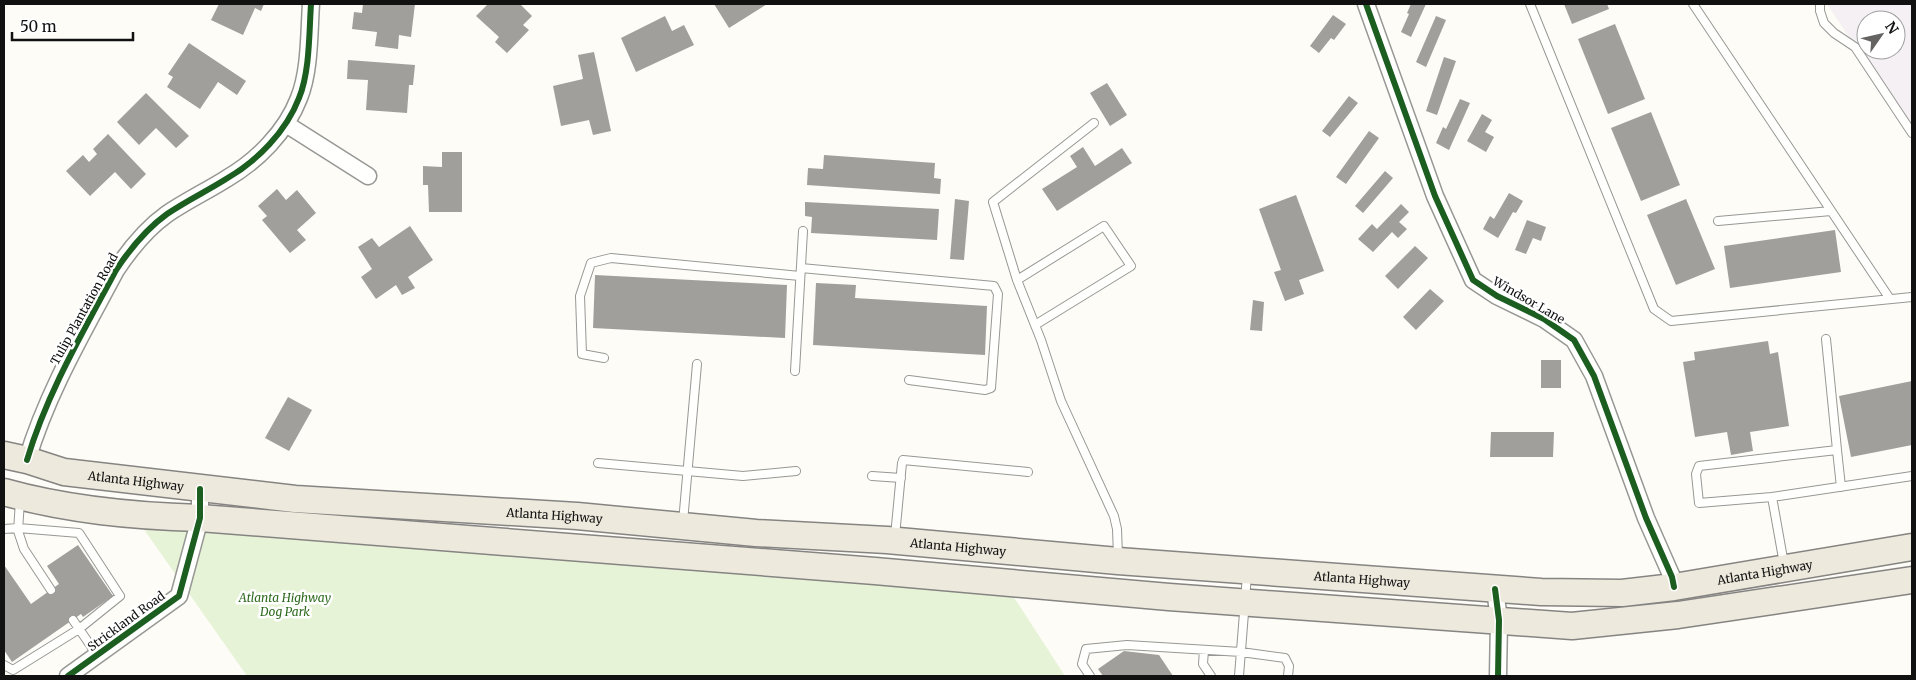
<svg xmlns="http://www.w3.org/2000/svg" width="1916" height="680" font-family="Merriweather,serif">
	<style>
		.industrial { fill: #f5f0f3; fill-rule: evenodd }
		.green { fill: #e7f3d7 }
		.building { fill: #a19f9c }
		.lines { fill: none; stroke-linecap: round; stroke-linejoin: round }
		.service-casing { stroke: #979795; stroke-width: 10 }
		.minor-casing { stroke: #979795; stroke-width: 19 }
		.primary-casing { stroke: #858482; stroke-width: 29 }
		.service { stroke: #fffffe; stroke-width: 8 }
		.minor { stroke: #fffffe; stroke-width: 16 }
		.primary { stroke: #ede9dc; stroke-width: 26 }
		.cycleway-casing { stroke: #fff; stroke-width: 9 }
		.cycleway { stroke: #1b5e20; stroke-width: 6 }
		.labels { text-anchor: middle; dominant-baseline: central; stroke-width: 5; stroke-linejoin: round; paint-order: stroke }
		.street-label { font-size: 12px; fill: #111; stroke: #fff }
		.park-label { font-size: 12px; font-style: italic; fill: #2f6b1f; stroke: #fff }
	</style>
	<rect width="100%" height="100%" fill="#fdfcf7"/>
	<path class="industrial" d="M1827,4H1912V132ZM1866,20H1896V50H1866Z"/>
	<path class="green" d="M138,521L1008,588L1065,676H247Z"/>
	<path class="building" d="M219,4H264L261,11L255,8L243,35L211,20Z
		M363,4H415L411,37L399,35L398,49L375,46L377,32L352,29L354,12L362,13Z
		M488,4H520L532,16L523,25L529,30L507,53L495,42L499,37L476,16Z
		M714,4H767L729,28Z
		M1411,4H1426L1411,37L1401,32L1409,14L1407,13Z
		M1564,4H1607L1609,9L1572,24Z
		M1333,15L1346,24L1334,40L1331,38L1319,53L1310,46Z
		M665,16L672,31L684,25L694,45L636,72L621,38Z
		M1436,16L1446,20L1426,67L1416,62Z
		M1615,24L1645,99L1608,114L1578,39Z
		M189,43L246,81L237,95L218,82L200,109L167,87L173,77L168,74Z
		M594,52L611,131L593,135L589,120L561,126L553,86L583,79L578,55Z
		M1444,57L1456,61L1437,115L1426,111Z
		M348,60L415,65L413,85H409L407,113L366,110L368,80L347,79Z
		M1107,83L1127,115L1110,126L1090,93Z
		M146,93L189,136L176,148L156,128L139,145L117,122Z
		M1349,96L1358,103L1330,137L1322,131Z
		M1460,99L1470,103L1449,150L1436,143L1443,127L1446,129Z
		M1651,112L1680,185L1641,201L1611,128Z
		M1482,114L1492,120L1485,132L1494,137L1486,152L1467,141Z
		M1369,131L1379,138L1346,184L1336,177Z
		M108,134L146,174L131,189L115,172L90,196L66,171L83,155L89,162L97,154L93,149Z
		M1083,147L1095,166L1122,148L1132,163L1057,211L1042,189L1077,167L1070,156Z
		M442,152H462V212H429L428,185H423V166L442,167Z
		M824,155L935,163L934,178L941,179L940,194L807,185L808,168L823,169Z
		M1385,171L1393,178L1363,213L1355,206Z
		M277,189L286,200L297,190L316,213L297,230L306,240L290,253L262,220L267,216L258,206Z
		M1509,193L1523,201L1516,213L1513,212L1498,238L1483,229L1490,216L1494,219Z
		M1296,195L1324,271L1299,280L1304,294L1285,301L1274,272L1281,270L1259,209Z
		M955,199L969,201L964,260L950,259Z
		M1686,199L1715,269L1676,285L1647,215Z
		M805,202L939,209L937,240L811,233L812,217L805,216Z
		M1401,204L1409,212L1399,222L1407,229L1398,238L1392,232L1373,252L1358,239L1372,224L1377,229Z
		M1527,220L1546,227L1541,241L1533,238L1526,254L1515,250Z
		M410,226L433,260L408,277L415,288L402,295L396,285L376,299L361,277L372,269L358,247L372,238L379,247Z
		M1835,230L1841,272L1730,288L1724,246Z
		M1415,246L1428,258L1398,289L1385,276Z
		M595,275L787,285L785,338L593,328Z
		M816,283L856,285L855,298L987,306L985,355L813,345Z
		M1430,289L1444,301L1416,330L1403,317Z
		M1253,300L1264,302L1262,331L1250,330Z
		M1768,341L1770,354L1778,352L1789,426L1750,432L1753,451L1731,455L1727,432L1695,437L1683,362L1695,360L1694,352Z
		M1541,360H1561V388H1541Z
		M1912,381V445L1851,457L1839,396Z
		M288,397L312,410L289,451L265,438Z
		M1491,432H1554L1553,457H1490Z
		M78,545L113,596L83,617L81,614L12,662L4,650V565L31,604L59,584L47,566Z
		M1124,651L1159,655L1173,676H1103L1098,669Z"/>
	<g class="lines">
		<g class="service-casing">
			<path id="service" d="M1530,4L1654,309L1671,321L1912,297
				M1693,4L1890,299
				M1820,4V11L1824,23L1834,33L1855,47L1912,133
				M1094,123L993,202L1017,280L1041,340L1061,401L1114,516L1117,529L1118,556
				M1718,221L1831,211
				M801,268L994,286L998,294L991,388L985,390L909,380
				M1017,280L1104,226L1131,266L1035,325
				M1826,339L1837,450L1699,466L1696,474L1699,503L1772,497L1912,476
				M604,358L582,354L580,296L591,263L611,258L800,276
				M795,371L803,231
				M1837,450L1841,487
				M903,460L1028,472
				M598,463L743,476L796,471
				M872,476L901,478
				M1772,497L1784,564
				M20,501L18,531L24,549L51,590
				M683,522L697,364
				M4,529L18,528L79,533L120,596L79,629L13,670L4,665
				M895,536L902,463
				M73,620L97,655
				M1204,650L1203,664L1211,676
				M1090,676L1082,664L1086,649L1127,645L1241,652L1285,658L1289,666L1288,676
				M1239,676L1247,575"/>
		</g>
		<g class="minor-casing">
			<path id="minor" d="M1366,4L1435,196L1473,280L1497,296L1544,319L1574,340L1594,376L1646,518L1672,577L1674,587
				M286,124L368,176
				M27,460C47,393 83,332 116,270C130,249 146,229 167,214C186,201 207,191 226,179C257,161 286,132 299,98C310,71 309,33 311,4
				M1495,589L1499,620L1498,676
				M68,676L179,596L200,518V489"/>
		</g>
		<g class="primary-casing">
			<g id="primary">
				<path id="s1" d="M4,455L27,460L64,472L295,499L577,516L756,533L887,540L1118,561L1541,592L1622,593L1674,587L1912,547"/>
				<path d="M4,492C68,510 133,516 200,518L875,571L1169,597L1572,626L1678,615L1912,580"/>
			</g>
		</g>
		<use href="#service" class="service"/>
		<use href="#minor" class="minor"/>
		<use href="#primary" class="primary"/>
		<g class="cycleway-casing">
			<path id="cycleway" d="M1366,4L1435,196L1473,280L1497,296L1544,319L1574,340L1594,376L1646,518L1672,577L1674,587
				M27,460C47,393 83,332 116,270C130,249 146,229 167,214C186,201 207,191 226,179C257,161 286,132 299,98C310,71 309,33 311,4
				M1495,589L1499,620L1498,676
				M68,676L179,596L200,518V489"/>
		</g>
		<use href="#cycleway" class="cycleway"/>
	</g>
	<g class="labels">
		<g class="street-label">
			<text transform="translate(1529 300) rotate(30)">Windsor Lane</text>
			<text transform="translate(84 309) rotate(-61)">Tulip Plantation Road</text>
			<text stroke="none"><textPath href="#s1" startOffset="135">Atlanta Highway</textPath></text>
			<text stroke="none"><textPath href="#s1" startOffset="555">Atlanta Highway</textPath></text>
			<text stroke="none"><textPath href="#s1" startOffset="960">Atlanta Highway</textPath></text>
			<text stroke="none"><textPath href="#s1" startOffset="1770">Atlanta Highway</textPath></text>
			<text stroke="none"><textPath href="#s1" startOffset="1365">Atlanta Highway</textPath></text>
			<text transform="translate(126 621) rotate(-36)">Strickland Road</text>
		</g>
		<g class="park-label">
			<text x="285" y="597">Atlanta Highway<tspan x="285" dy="14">Dog Park</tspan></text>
		</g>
	</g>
	<rect width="1916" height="680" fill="none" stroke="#111111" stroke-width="10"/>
	<g transform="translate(1881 35) rotate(56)"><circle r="24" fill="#ffffff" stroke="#a0a0a0"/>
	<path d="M0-4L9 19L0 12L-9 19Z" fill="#646362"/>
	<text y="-8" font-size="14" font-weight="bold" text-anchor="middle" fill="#111111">N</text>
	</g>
	<path d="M12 32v8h121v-8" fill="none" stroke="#111111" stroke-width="2.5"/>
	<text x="20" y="32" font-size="15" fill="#111111" stroke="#ffffff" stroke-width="4" paint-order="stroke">50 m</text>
</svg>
